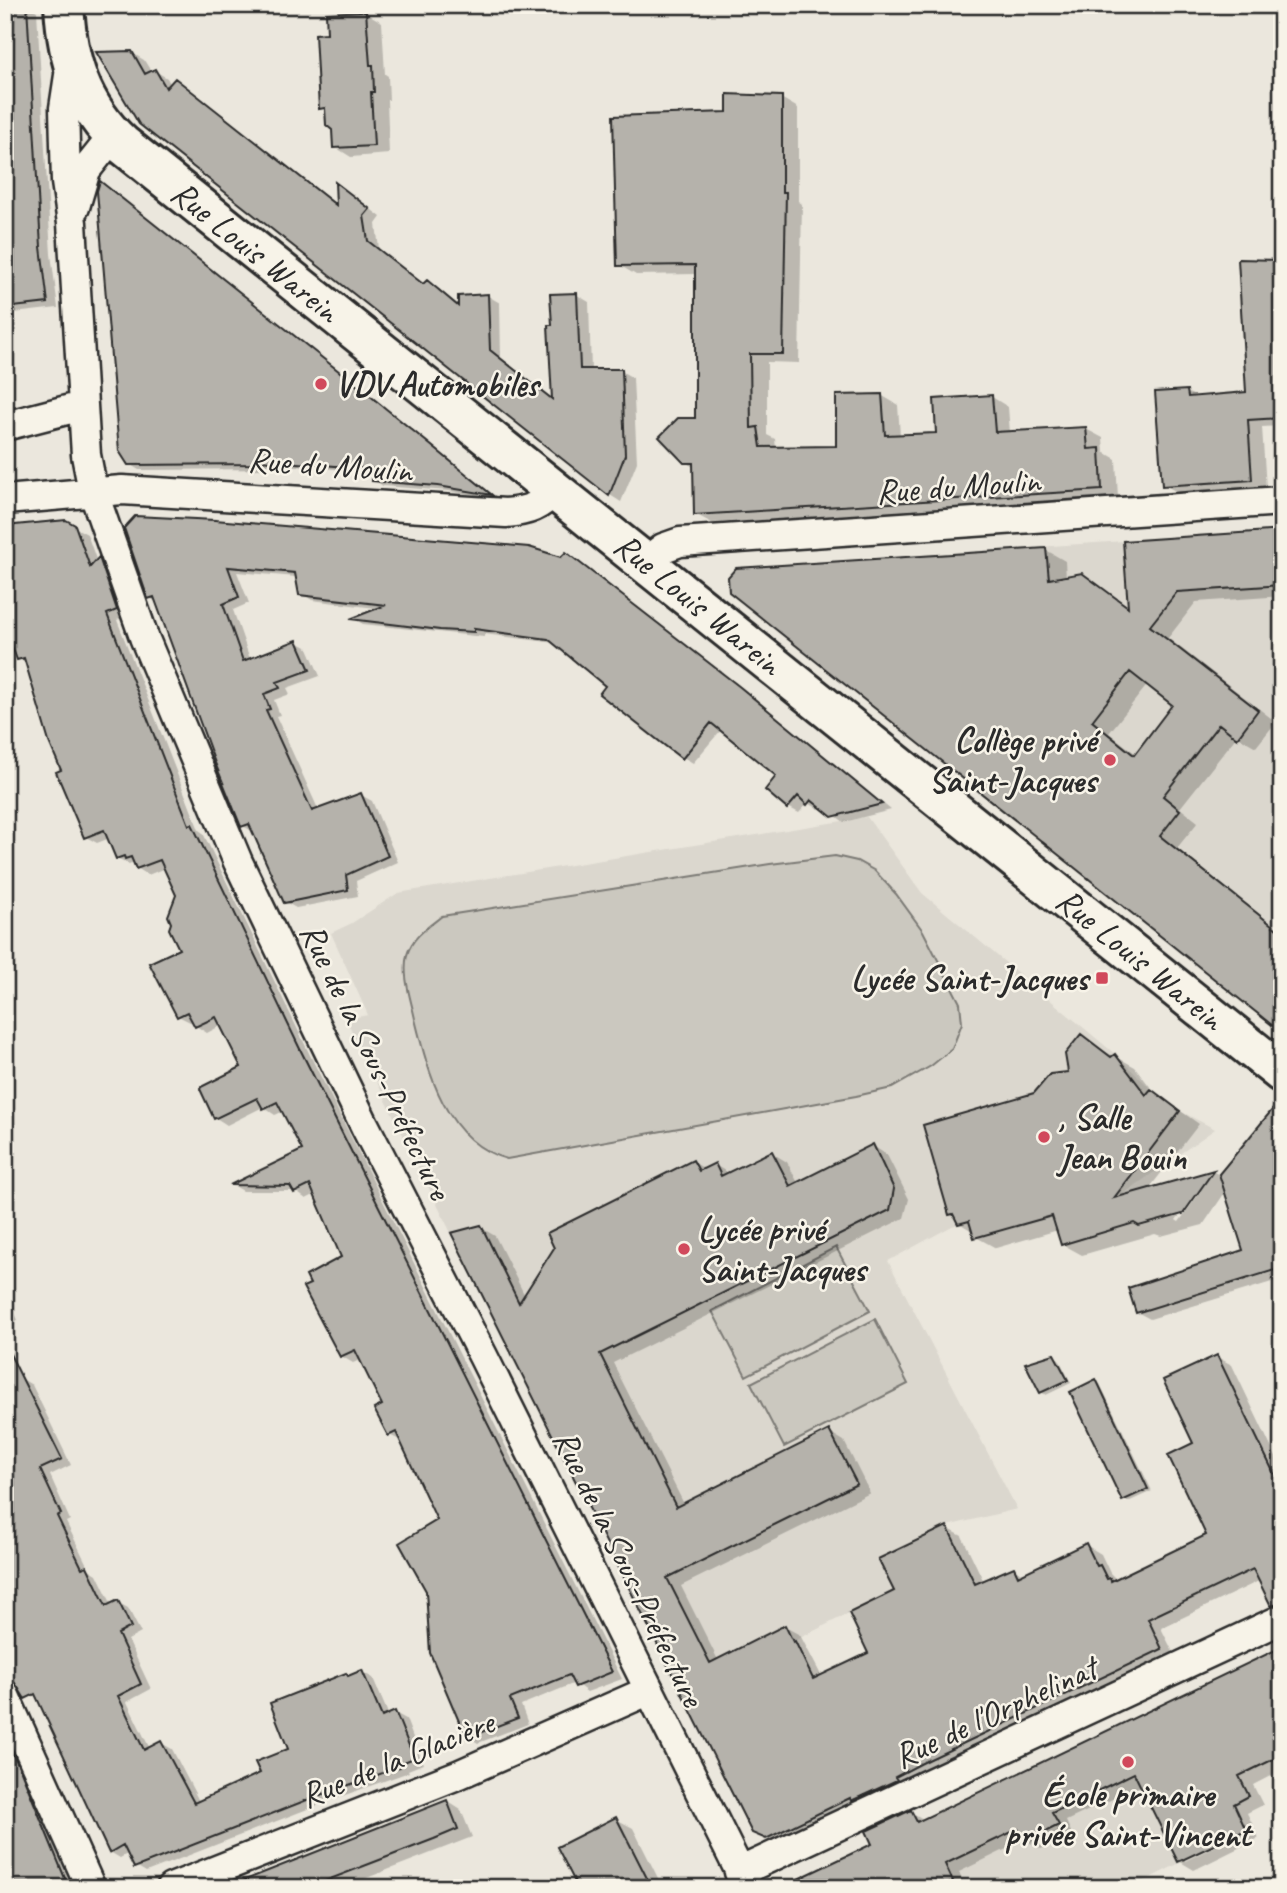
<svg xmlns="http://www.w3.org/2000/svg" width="1287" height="1893" font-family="Caveat,sans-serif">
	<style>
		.built { fill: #dbd7ce }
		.green { fill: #cbc8bf; stroke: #7b7a75; stroke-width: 2 }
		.shadow { fill: #0003; fill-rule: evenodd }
		.building { fill: #b5b2ab; stroke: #2b2b2b; stroke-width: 2; fill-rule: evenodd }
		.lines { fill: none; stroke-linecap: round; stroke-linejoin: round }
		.minor-casing { stroke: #2b2b2b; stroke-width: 33 }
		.secondary-casing { stroke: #2b2b2b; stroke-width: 44 }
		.minor { stroke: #f7f3e8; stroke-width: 28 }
		.secondary { stroke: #f7f3e8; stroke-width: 38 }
		.poi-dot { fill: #d1495b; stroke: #f7f3e8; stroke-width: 2.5 }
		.labels { text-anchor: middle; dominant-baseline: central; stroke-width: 5; stroke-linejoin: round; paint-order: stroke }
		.street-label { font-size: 35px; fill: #2b2b2b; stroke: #f7f3e8 }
		.poi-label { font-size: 35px; font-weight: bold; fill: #2b2b2b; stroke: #f7f3e8; text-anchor: start }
	</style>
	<rect width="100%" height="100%" fill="#ebe7dd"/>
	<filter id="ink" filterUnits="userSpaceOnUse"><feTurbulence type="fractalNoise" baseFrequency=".0143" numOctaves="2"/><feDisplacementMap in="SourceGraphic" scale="14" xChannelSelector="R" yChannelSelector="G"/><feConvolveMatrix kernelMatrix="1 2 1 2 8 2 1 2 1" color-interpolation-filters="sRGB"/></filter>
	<g filter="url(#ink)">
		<path class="built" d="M1282,530V1033L729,592L728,577L736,568Z
			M867,817L922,893L1115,1054L1151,1089L1180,1111L1215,1129L1119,1197L974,1238L969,1221L952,1226L888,1261L1017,1509L947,1526L975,1584L1014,1567L1020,1583L875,1600L683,1697L451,1233L346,1019L368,1015L331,933L352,923L398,893Z
			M1182,1694L1246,1830L1130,1888H923L896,1832Z"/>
		<path class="green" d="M835,856L857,861L875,871L896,894L923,931L960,1003L962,1023L952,1049L931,1066L892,1088L856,1096L507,1159C446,1143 428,1072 415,1019C411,999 402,976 407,955C412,937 428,927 442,916L770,864Z
			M836,1247L870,1311L746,1376L712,1311Z
			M875,1319L908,1384L784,1447L751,1383Z"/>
		<path class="shadow" d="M26,5L37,11L51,254L58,308L5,314V6Z
			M366,13L382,22L385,74L388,76L389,100H387L389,154L351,157L335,147L334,129L327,111L321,108L329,35Z
			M132,53L144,60L152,73L155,71L167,78L171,85L175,80L187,87L338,206L347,191L381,217L376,224L379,249L425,285L427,283L439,289L460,306L488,296L500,303L501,359L554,400V327L577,295L589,302L591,371H621L633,378L637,462L621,502L610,495L140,123Z
			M781,98L798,108V201L802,204L799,363L767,362V435L775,439L776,448H838L881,395L898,405L900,436L938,435L992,397L1008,407L1010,433L1086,429L1103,438L1104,452L1116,459L1118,498L712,523L695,514V468L685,462L697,420L696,274L636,275L619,265L729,113Z
			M110,189L497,499L449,491L383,486L374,480L375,472L268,464V469L139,470L129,464Z
			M1282,262V426L1262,427L1266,488L1179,493L1164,485L1187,392L1198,398L1248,394Z
			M65,522L87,534L97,562L99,559L110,566L127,616L117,620L199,830L203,833L310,1055L622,1679L587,1692L575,1683L521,1705L528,1724L478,1743L467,1736L439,1521L402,1441L389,1435L385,1405L362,1359L353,1363L341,1356L344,1258L316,1194L306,1199L295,1191H243L233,1185L304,1150L284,1111L275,1115L263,1107L227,1125L216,1118L244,1067L222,1025L207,1033L196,1026L193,1021L190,1022L178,1016L181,950L178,895L165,868L148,875L137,868L134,862L129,864L117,858L110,838L97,843L86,837L27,664L19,659Z
			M126,529L562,559L566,554L751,695L891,810L844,822L822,806L819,809L808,803L799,813L788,807L779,776L721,730L693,763L683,757L607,686L556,643L484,634V637L363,624L354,619L383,609L312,600L301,593L297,577L237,572L249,603L233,610L250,659L297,642L308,648L320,676L287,688L290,694L274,700L280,715L276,716L319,811L361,795L372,801L398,862L356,881L358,896L296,908L285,902L254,832L243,826L158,603L150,598Z
			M1282,533V596L1196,602L1168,638L1276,722L1256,747L1237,736L1180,808L1198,822L1177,848L1282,932V1032L731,591L1046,550L1065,561L1066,578L1082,575L1130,607ZM1148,684L1175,705L1136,754L1109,733Z
			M1081,1036L1114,1057L1115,1056L1135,1067L1154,1092L1199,1124L1148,1190L1214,1172L1220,1175L1282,1124V1279L1150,1319L1137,1312L1246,1251L1226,1191L1203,1225L1161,1236L1155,1234L1082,1255L1062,1244L1058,1230L996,1248L976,1237L974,1232L959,1223L956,1217L951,1214L1035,1095L1070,1073ZM1197,1191H1201L1179,1222L1176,1220Z
			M873,1146L887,1155L909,1199L904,1218L613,1363L684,1504L829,1432L844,1441L870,1493L681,1586L718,1660L785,1627L800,1635L822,1677L870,1654L896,1592L947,1528L962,1536L984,1582L1014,1568L1024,1575L1086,1545L1101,1554L1110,1573L1117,1580L1208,1536L1196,1444L1217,1357L1232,1365L1282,1470V1610L1272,1605L1261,1580L1161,1628L1176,1658L782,1847L754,1832L480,1227L495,1236L525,1296L693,1162L705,1169L715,1165L730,1174L772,1153L787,1162L798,1183Z
			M5,1292L18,1320L5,1326Z
			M1054,1356L1059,1359L1071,1383L1046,1395L1041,1392Z
			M22,1379L32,1385L71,1465L50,1475L70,1520L66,1522L89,1569L97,1574L112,1605L117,1602L128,1608L141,1633L128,1640L151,1689L127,1702L150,1749L161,1743L172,1749L200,1803L262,1774L291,1750L346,1675L350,1677L362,1672L373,1678L389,1716L395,1713L406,1719L423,1764L408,1770L409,1772L323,1803L146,1872L136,1866L129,1853L120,1858L110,1852Z
			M1096,1381L1100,1384L1152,1491L1128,1502L1123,1499Z
			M1282,1648V1770L1253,1785L1263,1805L1247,1813L1259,1838L1194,1870L1179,1861L1142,1785L1066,1821L1072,1834L1041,1849L1025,1840L959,1872L966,1888H785L874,1844L911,1812L925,1820ZM1253,1824L1254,1827L1185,1861V1857Z
			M5,1727L76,1888H5Z
			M447,1801L461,1810L472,1837L341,1888H225Z
			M616,1819L633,1828L663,1888H580Z"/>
		<path class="building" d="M5,5H27L41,247L48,303L5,308Z
			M366,11L370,65H373L374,92H371L374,146L333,148L332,130L326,125L325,108L319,109L315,34L327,33L326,13Z
			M132,51L145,74L155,69L166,88L175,78L336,205L335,182L370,209L364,216L368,241L423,284L427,280L458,306V296L488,294L490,350L552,399L548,325H552L550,294L577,293L580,369H622L625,455L609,496L139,124L96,52Z
			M727,94L782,96V192H786L783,354H750L751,428L758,427L761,447L836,446V395L882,394L885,435L936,433L934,399L992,395L995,432L1086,427L1088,449L1100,448L1102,490L694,515L693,463H684L659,437L678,418H695V265L617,266L613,116L727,112Z
			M100,181L374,399L492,495L438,486L372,481L373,469L259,460V464L128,465L119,451L97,191Z
			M1238,259L1282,260V418L1248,420L1252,480L1162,486L1155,392L1187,390L1188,397L1246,392Z
			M135,516L215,520L529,547L561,557L566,552L740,687L882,804L832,817L811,800L807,805L798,796L787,809L765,790L776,776L711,723L682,759L599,694L605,686L548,639L474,629V632L440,630L350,619L386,605L299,595L295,573L228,567L239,597L223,604L243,661L297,640L310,670L277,682L280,688L264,694L270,709L266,710L312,811L361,793L388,856L346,875L348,890L284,903L249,824L241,827L215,763L154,597L148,599L124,528Z
			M66,520L75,525L90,567L99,557L117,610L107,614L189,825L192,824L299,1047L612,1672L575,1687L569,1675L510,1699L518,1718L466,1738L430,1653L426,1591L399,1543L437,1520L396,1432L388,1436L374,1409L382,1405L355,1350L340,1357L303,1287L310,1284L306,1276L341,1257L310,1185L294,1193L290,1186L230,1185L302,1150L277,1102L263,1109L257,1098L214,1119L200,1089L201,1087L241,1067L216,1017L195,1027L187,1012L177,1017L149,963L179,949L169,929L171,923L168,916L176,895L160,860L136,869L131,857L125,859L124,856L116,859L104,830L84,838L56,772L61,770L49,742L24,658L17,660L5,627V526Z
			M1282,530V585L1177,592L1150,626L1258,710L1237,738L1219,724L1163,796L1180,810L1160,836L1282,933V1033L729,592L728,577L736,568L1046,548L1049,579L1082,573L1128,607L1123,541ZM1130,672L1172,705L1134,755L1092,721Z
			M1081,1034L1111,1057L1115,1054L1146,1095L1151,1089L1180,1111L1114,1198L1214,1170L1183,1214L1139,1226L1134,1223L1061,1245L1052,1216L974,1238L969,1221L958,1224L953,1214L949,1215L923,1125L1034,1093L1050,1074L1068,1072L1065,1054Z
			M1282,1098V1262L1275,1270L1136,1313L1128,1288L1243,1250L1219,1174Z
			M873,1144L894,1189L890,1210L600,1354L676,1507L829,1430L857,1484L667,1578L710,1663L785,1625L793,1642L795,1641L813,1679L868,1653L849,1613L894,1591L878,1559L947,1526L975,1584L1014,1567L1018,1576L1086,1543L1097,1566L1100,1565L1107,1579L1110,1578L1111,1581L1206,1535L1168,1455L1193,1443L1163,1380L1217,1355L1282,1490V1603L1271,1606L1253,1569L1148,1619L1162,1649L922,1763L895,1777L897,1780L851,1801L850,1798L766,1839L752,1833L451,1233L481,1225L519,1303L554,1248L547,1233L693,1160L699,1171L715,1163L721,1176L772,1151L790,1186Z
			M5,1344L62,1459L40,1469L61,1514L57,1516L82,1568L87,1566L106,1606L118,1600L131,1627L118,1634L141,1684L118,1696L144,1750L161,1741L194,1803L260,1773L255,1762L288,1749L270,1703L346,1673L348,1676L362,1670L382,1717L395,1711L414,1758L399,1764L400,1767L312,1798L134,1868L123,1845L109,1853L35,1694L25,1699L15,1683L5,1680Z
			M1054,1354L1068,1380L1040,1393L1025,1363Z
			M1096,1379L1148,1489L1122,1501L1070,1392Z
			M1282,1647V1751L1274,1754L1276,1758L1239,1776L1249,1796L1234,1804L1246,1830L1178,1862L1134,1773L1052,1813L1059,1825L1025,1842L1018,1829L945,1864L956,1888H779L872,1844L866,1831L911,1810L917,1822Z
			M5,1737L21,1771L69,1888H5Z
			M447,1800L458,1829L434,1839L307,1888H225Z
			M616,1817L652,1888H578L557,1847Z"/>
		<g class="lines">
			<g class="minor-casing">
				<path id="minor" d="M71,62L64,108L66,182L72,223L86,455L93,491L144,637L238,862L365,1126L483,1356L748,1888
					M75,207L86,170L113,136
					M5,426L82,406
					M5,500L122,490L506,513C528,511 540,507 555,490
					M645,562L663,548L680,542L1282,501
					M5,1696L91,1888
					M739,1872L1282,1619
					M171,1888L460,1774L648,1691"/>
			</g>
			<g class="secondary-casing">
				<g id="secondary">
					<path id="s1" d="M64,5C67,60 81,106 122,144L1282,1073"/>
				</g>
			</g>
			<use href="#minor" class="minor"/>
			<use href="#secondary" class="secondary"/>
		</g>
	</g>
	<g class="poi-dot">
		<circle cx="321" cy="384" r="7"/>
		<circle cx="1110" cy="760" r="7"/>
		<rect x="1095" y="971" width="14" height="14" rx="3.5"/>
		<circle cx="1044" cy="1137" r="7"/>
		<circle cx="684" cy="1249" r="7"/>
		<circle cx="1128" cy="1762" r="7"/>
	</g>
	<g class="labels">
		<g class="street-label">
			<text stroke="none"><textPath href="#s1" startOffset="326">Rue Louis Warein</textPath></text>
			<text transform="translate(330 465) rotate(4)">Rue du Moulin</text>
			<text transform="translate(958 486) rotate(-4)">Rue du Moulin</text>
			<text transform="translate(698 604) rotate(39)">Rue Louis Warein</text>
			<text transform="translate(1140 959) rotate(39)">Rue Louis Warein</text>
			<text transform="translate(376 1061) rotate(64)">Rue de la Sous-Préfecture</text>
			<text transform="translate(629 1568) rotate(64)">Rue de la Sous-Préfecture</text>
			<text transform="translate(995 1712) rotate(-25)">Rue de l'Orphelinat</text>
			<text transform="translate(397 1759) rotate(-22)">Rue de la Glacière</text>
		</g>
		<g class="poi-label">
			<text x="335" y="384">VDV Automobiles</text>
			<text x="1096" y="740" text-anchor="end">Collège privé<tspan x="1096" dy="40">Saint-Jacques</tspan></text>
			<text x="1088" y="978" text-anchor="end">Lycée Saint-Jacques</text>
			<text x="1058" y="1117">, Salle<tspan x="1058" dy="40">Jean Bouin</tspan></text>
			<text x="698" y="1229">Lycée privé<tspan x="698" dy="40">Saint-Jacques</tspan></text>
			<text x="1128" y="1794" text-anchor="middle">École primaire<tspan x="1128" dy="40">privée Saint-Vincent</tspan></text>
		</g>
	</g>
	<rect width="1287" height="1893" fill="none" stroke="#f7f3e8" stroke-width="28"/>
	<rect x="14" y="14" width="1259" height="1865" fill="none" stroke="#2b2b2b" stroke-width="2.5" filter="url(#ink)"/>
</svg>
